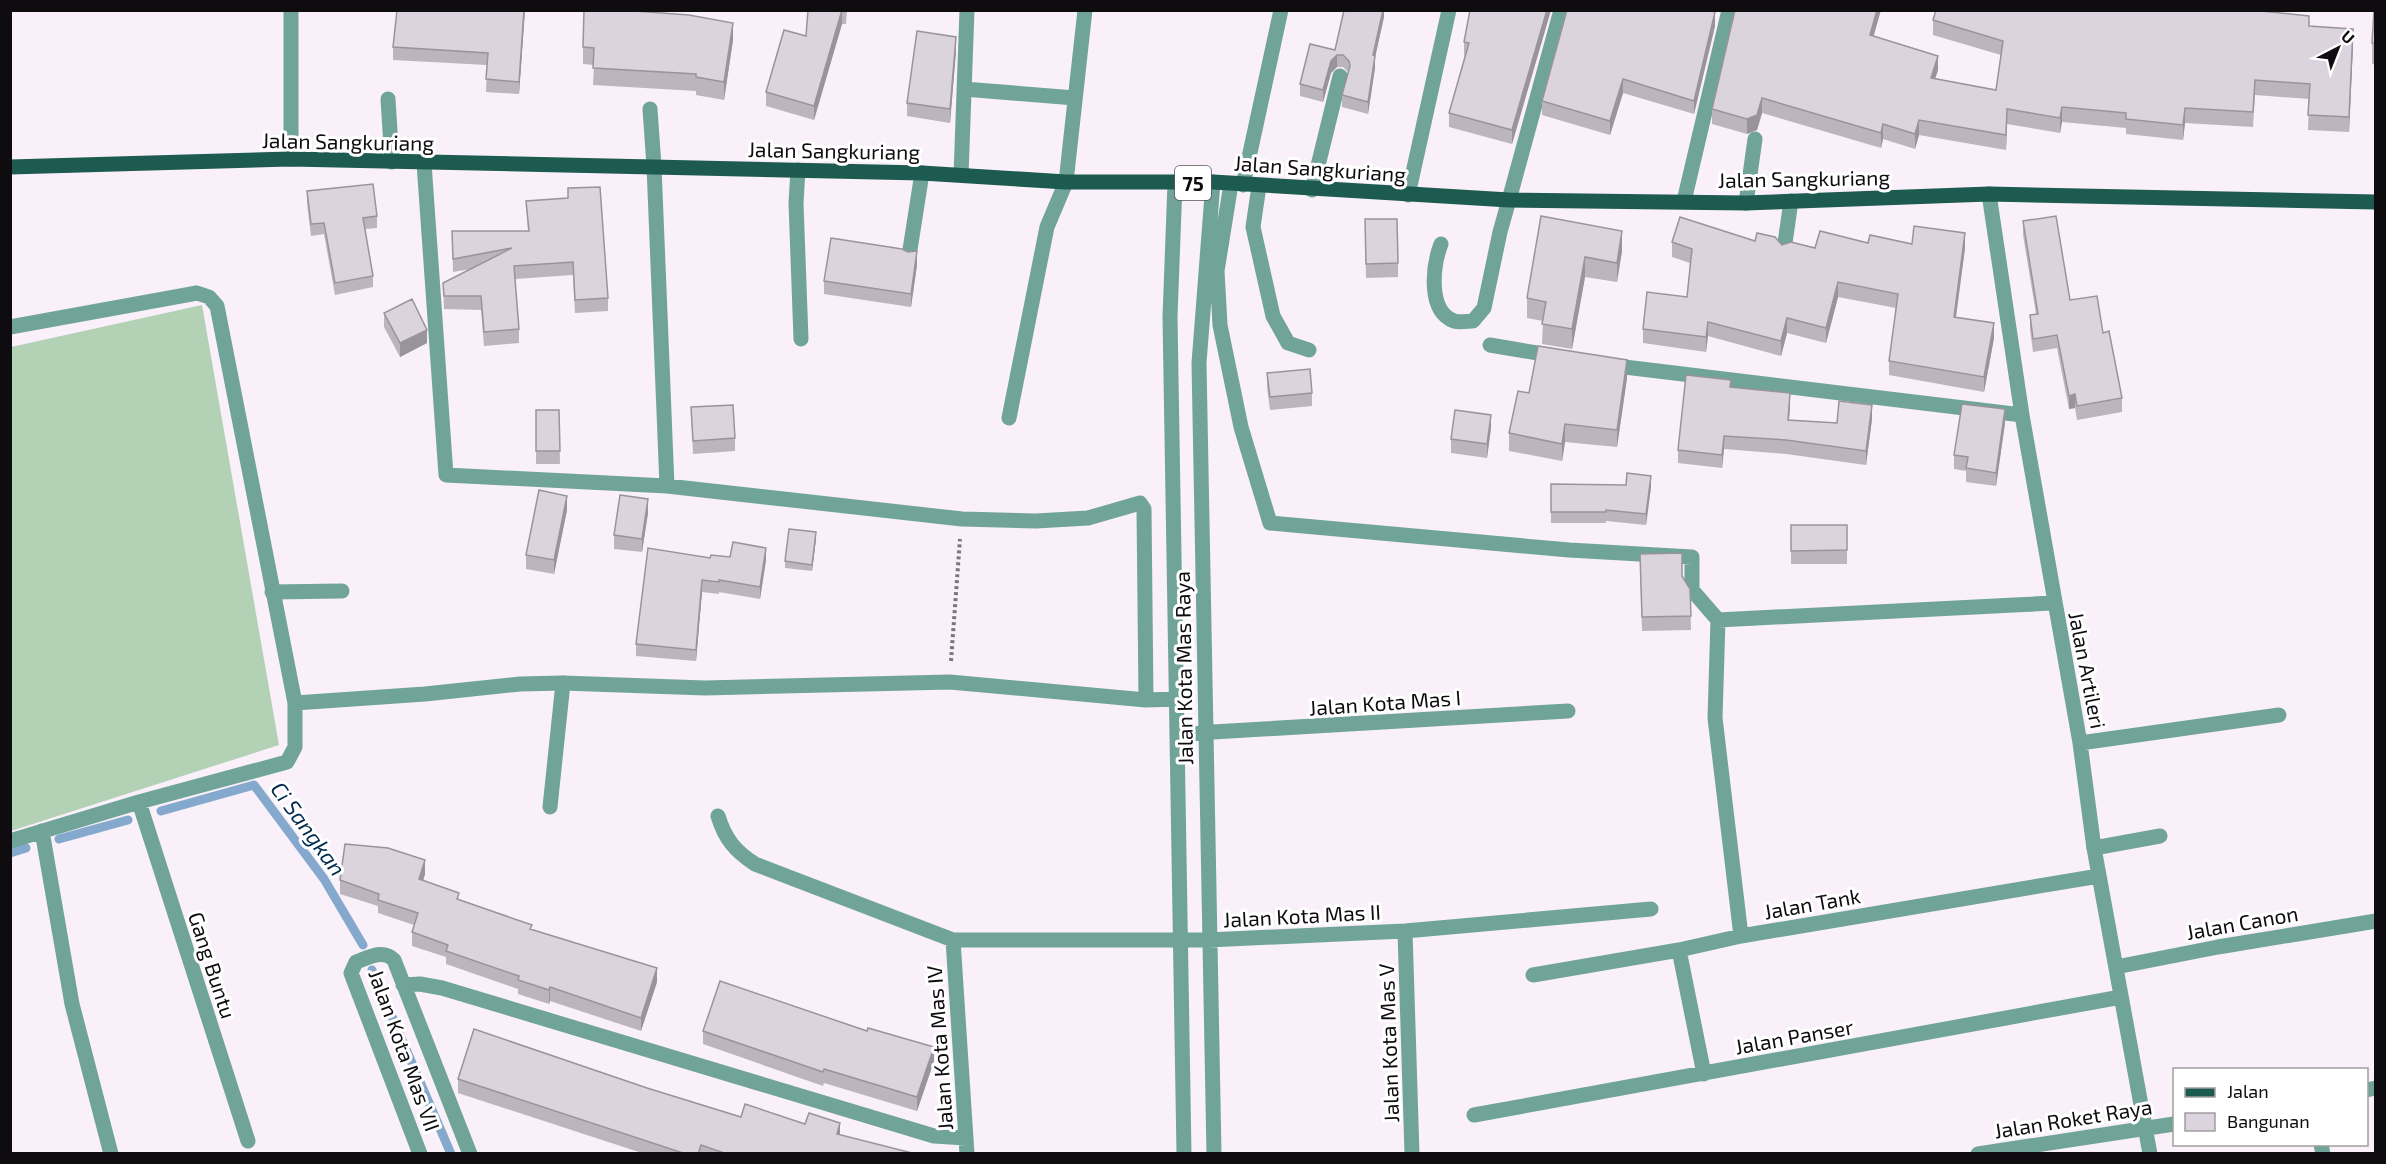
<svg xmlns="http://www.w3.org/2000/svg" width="2386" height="1164" font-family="'Exo 2',sans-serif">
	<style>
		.garden { fill: #b2d1b5 }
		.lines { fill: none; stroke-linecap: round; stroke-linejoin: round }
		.stream { stroke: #84a9cd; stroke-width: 9 }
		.path { stroke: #7c767c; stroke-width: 4; stroke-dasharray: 3 3; stroke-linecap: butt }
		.service { stroke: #71a498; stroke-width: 15 }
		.minor { stroke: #71a498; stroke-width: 15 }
		.primary { stroke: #1d5a4f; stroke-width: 15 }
		.wall { fill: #bcb5be }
		.shaded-wall { fill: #99949b }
		.building { fill: #dbd3dd; stroke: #99949b; stroke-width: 1.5 }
		.labels { text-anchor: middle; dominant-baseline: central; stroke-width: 6; stroke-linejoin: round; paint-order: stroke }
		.shield { fill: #fff; stroke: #575557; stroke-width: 1.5 }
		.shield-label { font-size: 20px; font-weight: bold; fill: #0f0c0f }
		.street-label { font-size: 21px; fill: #0f0c0f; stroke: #fff }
		.water-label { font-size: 22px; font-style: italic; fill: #002b4d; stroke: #fff }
	</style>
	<rect width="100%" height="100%" fill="#f9f0fa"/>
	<path class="garden" d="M202,305L279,745L11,831V347Z"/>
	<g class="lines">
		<path class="stream" d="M161,811L254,785L324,879L363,945
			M59,839L128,820
			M10,853L26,848
			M372,970L451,1154"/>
		<path class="path" d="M951,661L960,539"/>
		<path class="service" d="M964,89L1075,98
			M388,99L392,162
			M650,109L654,166
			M798,170L796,203L801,339
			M961,175L967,10
			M1259,186L1253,227L1273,316L1288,343L1309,350
			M1312,190L1340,76
			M1408,195L1449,10
			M1684,201L1729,10
			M1746,203L1755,139
			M1441,244C1433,265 1427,311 1454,321C1459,323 1468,321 1473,321L1484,308L1500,232L1509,200
			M1784,250L1791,201
			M909,256L922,173
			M1009,418L1047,227L1066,182L1085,10
			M272,592L342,591
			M550,807L563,683
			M2094,848L2160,836"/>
		<path class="minor" d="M291,10V159
			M424,163L446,475L667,486L962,519L1036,521L1088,518L1140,503L1144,509L1146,700
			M654,166L667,486
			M1213,182L1199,363L1214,1154
			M1175,183L1170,317L1184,1154
			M1231,184L1217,271L1220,325L1241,427L1270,523L1569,550L1692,557V590L1718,620L1715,718L1741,936
			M1243,185L1281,10
			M1989,194L2022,415L2080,743L2094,848L2150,1154
			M1509,200L1561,10
			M10,327L197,293L209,297L217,306L295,703V747L287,762L139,802L10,841
			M1490,345L1555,356
			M1608,365L2022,415
			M1718,620L2053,603
			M295,703L425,694L520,684L563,683L705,688L950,682L1146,700L1177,699
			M1179,734L1568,711
			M2080,743L2279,715
			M139,802L248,1141
			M718,816C725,839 735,851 755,864L953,940H1208L1405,931L1651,909
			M42,831L72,1004L111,1154
			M1405,931L1412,1154
			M953,940L967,1154
			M1679,950L1704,1074
			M2116,967L2218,947L2376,921
			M1533,975L1679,950L1741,936L2099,876
			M403,985L420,984L442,988L934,1136L966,1138
			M2366,1090L2376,1088
			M1474,1115L2121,997
			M2321,1144L2323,1154
			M420,1154L351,973L356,962C370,957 383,949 394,960L470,1154
			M1978,1154L2174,1124"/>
		<path class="primary" d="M10,167L291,159L922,173L1066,182H1213L1509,200L1746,203L1989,194L2376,202"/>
	</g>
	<path class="wall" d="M525,10L519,94L486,92L487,65L393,60V47Z
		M808,10H847L846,24H842L814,120L766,106V92L806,36Z
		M1384,10V17L1375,56V68L1368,114L1342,107V95L1348,72L1343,67H1337L1331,73L1323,102L1300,96V84L1335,50Z
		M1551,10L1512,144L1449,127V113L1465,56L1464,55V42Z
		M2376,10V65L2372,64V43Z
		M1933,20L2309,26L2353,44L2349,132L2308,130L2309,99L2255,95L2253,127L2185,123L2183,140L2126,134V128L2062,122L2060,133L2007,124L2006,150L1919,135L1915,149L1883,139L1881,148L1762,113L1757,130L1747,134L1712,124V109L1874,36L1938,70L1935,78L1996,90L2001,55L1933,35Z
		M1715,26L1694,114L1623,93L1610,135L1542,115V101Z
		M733,40L724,100L696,95V91L593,85L594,65L583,64V47Z
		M956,51L950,123L907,116V103Z
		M568,188L608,298V311L575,313L573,275L515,279L519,329V343L484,346L481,310L444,309L443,283L471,269L453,272L452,231H528L526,201L568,198Z
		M307,191L377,216V228L365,229L373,276V287L335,295L324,234L311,236L307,203Z
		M1541,216L1622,251L1617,282L1585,277L1572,349L1542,344L1543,321L1527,318V298Z
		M1365,219L1398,263V277L1366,278Z
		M2023,221L2070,300L2103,333L2122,398V412L2077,420L2075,408L2069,409L2057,348L2033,352L2030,329V315L2036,314L2023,235Z
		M1755,241L1815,248L1868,243L1912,244L1965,248L1956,317L1994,338L1984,392L1889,375V361L1896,308L1838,297L1826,343L1787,333L1781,356L1708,336L1706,352L1643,343V329L1687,297L1690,263L1672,257V242Z
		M917,265L911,307L824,294V281Z
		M384,313L427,343L400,357L384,327Z
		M1267,373L1312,393V406L1270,410L1267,387Z
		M1627,378L1617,447L1565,442L1562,461L1509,451V433L1529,393Z
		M1731,387L1790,406L1789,420L1837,423L1872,419L1866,465L1786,454L1724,449L1722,468L1678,463V450Z
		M691,407L735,438V451L693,454Z
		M536,410H559L560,464H536Z
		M2005,423L1996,486L1966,482V471L1954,469V455Z
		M1491,428L1487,458L1451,453V439Z
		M1551,484L1651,487L1646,525L1606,521V523H1551Z
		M567,510L554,574L526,569V555Z
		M648,513L642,552L614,549V535Z
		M1791,525H1847V564H1791Z
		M816,539L812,571L785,568V561Z
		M730,557L766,560L760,599L719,592V594L702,592L696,661L636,656V644L710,558Z
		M1640,568L1682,576L1690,589L1691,630L1642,631Z
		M425,874L423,881L459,900L657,982L641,1031L550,1001L549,1004L518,994V989L446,964V957L412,946V932L414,925L378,913V906L340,894V880Z
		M703,1031L934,1061L917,1111L824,1083L823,1086L703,1044Z
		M458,1079L647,1088L741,1117L805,1124L840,1135L916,1154H645L458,1093Z"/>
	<path class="shaded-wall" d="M524,10H525L519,94V82Z
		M842,10V24L814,120V106Z
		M1383,10H1384V17L1373,67V55Z
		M1547,10H1551L1512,144V130Z
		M1877,10H1881L1870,49V35Z
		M1715,12V26L1694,114V101Z
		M733,23V40L724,100V82Z
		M2353,29V44L2349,132V117Z
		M956,37V51L950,123V109Z
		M1337,55V67L1331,73L1323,102V90L1331,61Z
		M1375,56V68L1368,114V102Z
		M1938,56V70L1931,92V78Z
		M1623,79V93L1610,135V121Z
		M1762,98V113L1757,130L1747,134V119Z
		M2062,107V122L2060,133V118Z
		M2185,108V123L2183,140V125Z
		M2007,109V124L2006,150V135Z
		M1919,120V135L1915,149V134Z
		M1883,124V139L1881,148V133Z
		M1622,231V251L1617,282V263Z
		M1965,233V248L1954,331V317Z
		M917,251V265L911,307V294Z
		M1585,257V277L1572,349V329Z
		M1838,282V297L1826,343V328Z
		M1787,318V333L1781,356V341Z
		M1708,322V336L1706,352V337Z
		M1994,323V338L1984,392V377Z
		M427,330V343L400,357V343Z
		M1627,360V378L1617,447V430Z
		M1790,393V406L1788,433V420Z
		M2075,394V408L2069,409V396Z
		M1872,405V419L1866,465V451Z
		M2005,409V423L1996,486V473Z
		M1491,415V428L1487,458V444Z
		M1565,424V442L1562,461V444Z
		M1724,436V449L1722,468V455Z
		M1651,476V487L1646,525V514Z
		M567,496V510L554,574V560Z
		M648,499V513L642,552V539Z
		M816,532V539L812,571V565Z
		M766,548V560L760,599V587Z
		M702,580V592L696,661V650Z
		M425,860V874L419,893V879Z
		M657,968V982L641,1031V1018Z
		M550,987V1001L549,1004V990Z
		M934,1047V1061L917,1111V1097Z
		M840,1123V1137L837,1134Z"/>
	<path class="building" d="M397,10H524L519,82L486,79L488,53L393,47Z
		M584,10H621L689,15L733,23L724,82L696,77V74L593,68L594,48L583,47Z
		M808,10H842L814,106L766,92L784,30L806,36Z
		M1344,10H1383L1373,55L1375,56L1368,102L1342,95L1350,66L1349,61L1343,55H1337L1331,61L1323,90L1300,84L1310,44L1335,50Z
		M1470,10H1547L1512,130L1449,113L1469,43L1464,42Z
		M1567,10H1709L1715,12L1694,101L1623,79L1610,121L1542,101Z
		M1735,10H1877L1870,35L1938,56L1931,78L1996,90L2003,41L1933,20L1936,10H2251L2309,16V26L2353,29L2349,117L2308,115L2310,84L2255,80L2253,112L2185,108L2183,125L2126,119V113L2062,107L2060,118L2007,109L2006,135L1919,120L1915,134L1883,124L1881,133L1762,98L1757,115L1747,119L1712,109Z
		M2374,10H2376V43H2372Z
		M917,31L956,37L950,109L907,103Z
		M373,184L377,216L363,218L373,276L335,283L324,223L311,224L307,191Z
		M600,187L608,298L575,300L573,262L514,266L519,329L484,332L481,296H444L443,283L512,248L453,259L452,231H529L526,201L568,198V188Z
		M1541,216L1622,231L1617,263L1585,257L1572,329L1542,324L1546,302L1527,298Z
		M2056,216L2070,300L2097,296L2103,333L2109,331L2122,398L2077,406L2075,394L2069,396L2057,335L2033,339L2030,315L2038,314L2023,221Z
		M1680,217L1755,241L1757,233L1775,237L1782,245L1791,242L1815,248L1820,231L1868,243L1870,235L1912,244L1914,226L1965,233L1954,317L1994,323L1984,377L1889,361L1898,294L1838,282L1826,328L1787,318L1781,341L1708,322L1706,337L1643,329L1647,292L1687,297L1692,249L1672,242Z
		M1365,219H1397L1398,263L1366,264Z
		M831,238L902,249L908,252L917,251L911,294L824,281Z
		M412,299L427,330L400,343L384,313Z
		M1538,346L1627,360L1617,430L1565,424L1562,444L1509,433L1518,391L1529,393Z
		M1310,369L1312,393L1270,397L1267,373Z
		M1686,375L1731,380L1730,387L1790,393L1788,420L1837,423L1839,401L1872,405L1866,451L1786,440L1724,436L1722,455L1678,450Z
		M1962,404L2005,409L1996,473L1966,468L1968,457L1954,455Z
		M733,405L735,438L693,441L691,407Z
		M536,410H559L560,451H536Z
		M1455,410L1491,415L1487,444L1451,439Z
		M1627,473L1651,476L1646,514L1606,510V512H1551V484L1626,485Z
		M539,490L567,496L554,560L526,555Z
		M620,495L648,499L642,539L614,535Z
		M1791,525H1847V550L1791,551Z
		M789,529L816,532L812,565L785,561Z
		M733,542L766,548L760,587L719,580V582L702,580L696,650L636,644L648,548L710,558L711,555L730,557Z
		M1682,553V576L1690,589L1691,616L1642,617L1640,554Z
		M345,844L388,848L425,860L419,879L459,893L457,899L532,925L530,929L657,968L641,1018L550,987L549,990L518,980L519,976L446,951L448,945L412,932L418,913L378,900L379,894L340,880Z
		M720,981L867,1031L868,1028L934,1047L917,1097L824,1069L823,1072L703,1031Z
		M474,1029L647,1088L741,1117L745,1104L805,1124L809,1113L840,1123L837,1134L916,1154H727L701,1145L698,1154H686L458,1079Z"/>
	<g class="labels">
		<rect class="shield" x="1175" y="166" width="36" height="34" rx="4.5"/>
		<g class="shield-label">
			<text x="1193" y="183">75</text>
		</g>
		<g class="street-label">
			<text transform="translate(348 141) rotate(1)">Jalan Sangkuriang</text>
			<text transform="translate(834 150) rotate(1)">Jalan Sangkuriang</text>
			<text transform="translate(1320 168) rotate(4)">Jalan Sangkuriang</text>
			<text transform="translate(1804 178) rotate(-1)">Jalan Sangkuriang</text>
			<text transform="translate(1183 668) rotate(-91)">Jalan Kota Mas Raya</text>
			<text transform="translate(2088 670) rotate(79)">Jalan Artileri</text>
			<text transform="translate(1385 702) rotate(-4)">Jalan Kota Mas I</text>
			<text transform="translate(1812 903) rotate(-10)">Jalan Tank</text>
			<text transform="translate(1302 915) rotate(-3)">Jalan Kota Mas II</text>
			<text transform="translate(2242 922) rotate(-10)">Jalan Canon</text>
			<text transform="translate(213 965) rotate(72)">Gang Buntu</text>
			<text transform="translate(1794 1036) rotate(-10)">Jalan Panser</text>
			<text transform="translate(1388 1043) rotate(-92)">Jalan Kota Mas V</text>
			<text transform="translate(939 1048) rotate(-94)">Jalan Kota Mas IV</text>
			<text transform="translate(405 1050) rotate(70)">Jalan Kota Mas VII</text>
			<text transform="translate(2073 1118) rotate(-9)">Jalan Roket Raya</text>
		</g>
		<g class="water-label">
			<text transform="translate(309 828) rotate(54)">Ci Sangkan</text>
		</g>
	</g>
	<rect width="2386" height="1164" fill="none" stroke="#0f0c0f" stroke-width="24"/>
	<rect x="2173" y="1068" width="195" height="78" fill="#ffffff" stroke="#9f9e9f" stroke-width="1.5"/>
	<rect x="2185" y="1088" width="30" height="9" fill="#1d5a4f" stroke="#9f9e9f" stroke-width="1.5"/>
	<text x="2227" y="1098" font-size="18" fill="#0f0c0f">Jalan</text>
	<rect x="2185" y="1113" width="30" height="18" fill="#dbd3dd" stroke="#9f9e9f" stroke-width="1.5"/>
	<text x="2227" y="1128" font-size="18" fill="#0f0c0f">Bangunan</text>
	<g transform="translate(2338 48) rotate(42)" stroke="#ffffff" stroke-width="4.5" paint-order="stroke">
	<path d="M0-4.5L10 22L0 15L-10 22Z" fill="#0f0c0f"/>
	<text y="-9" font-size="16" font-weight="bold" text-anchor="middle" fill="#0f0c0f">U</text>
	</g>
</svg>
